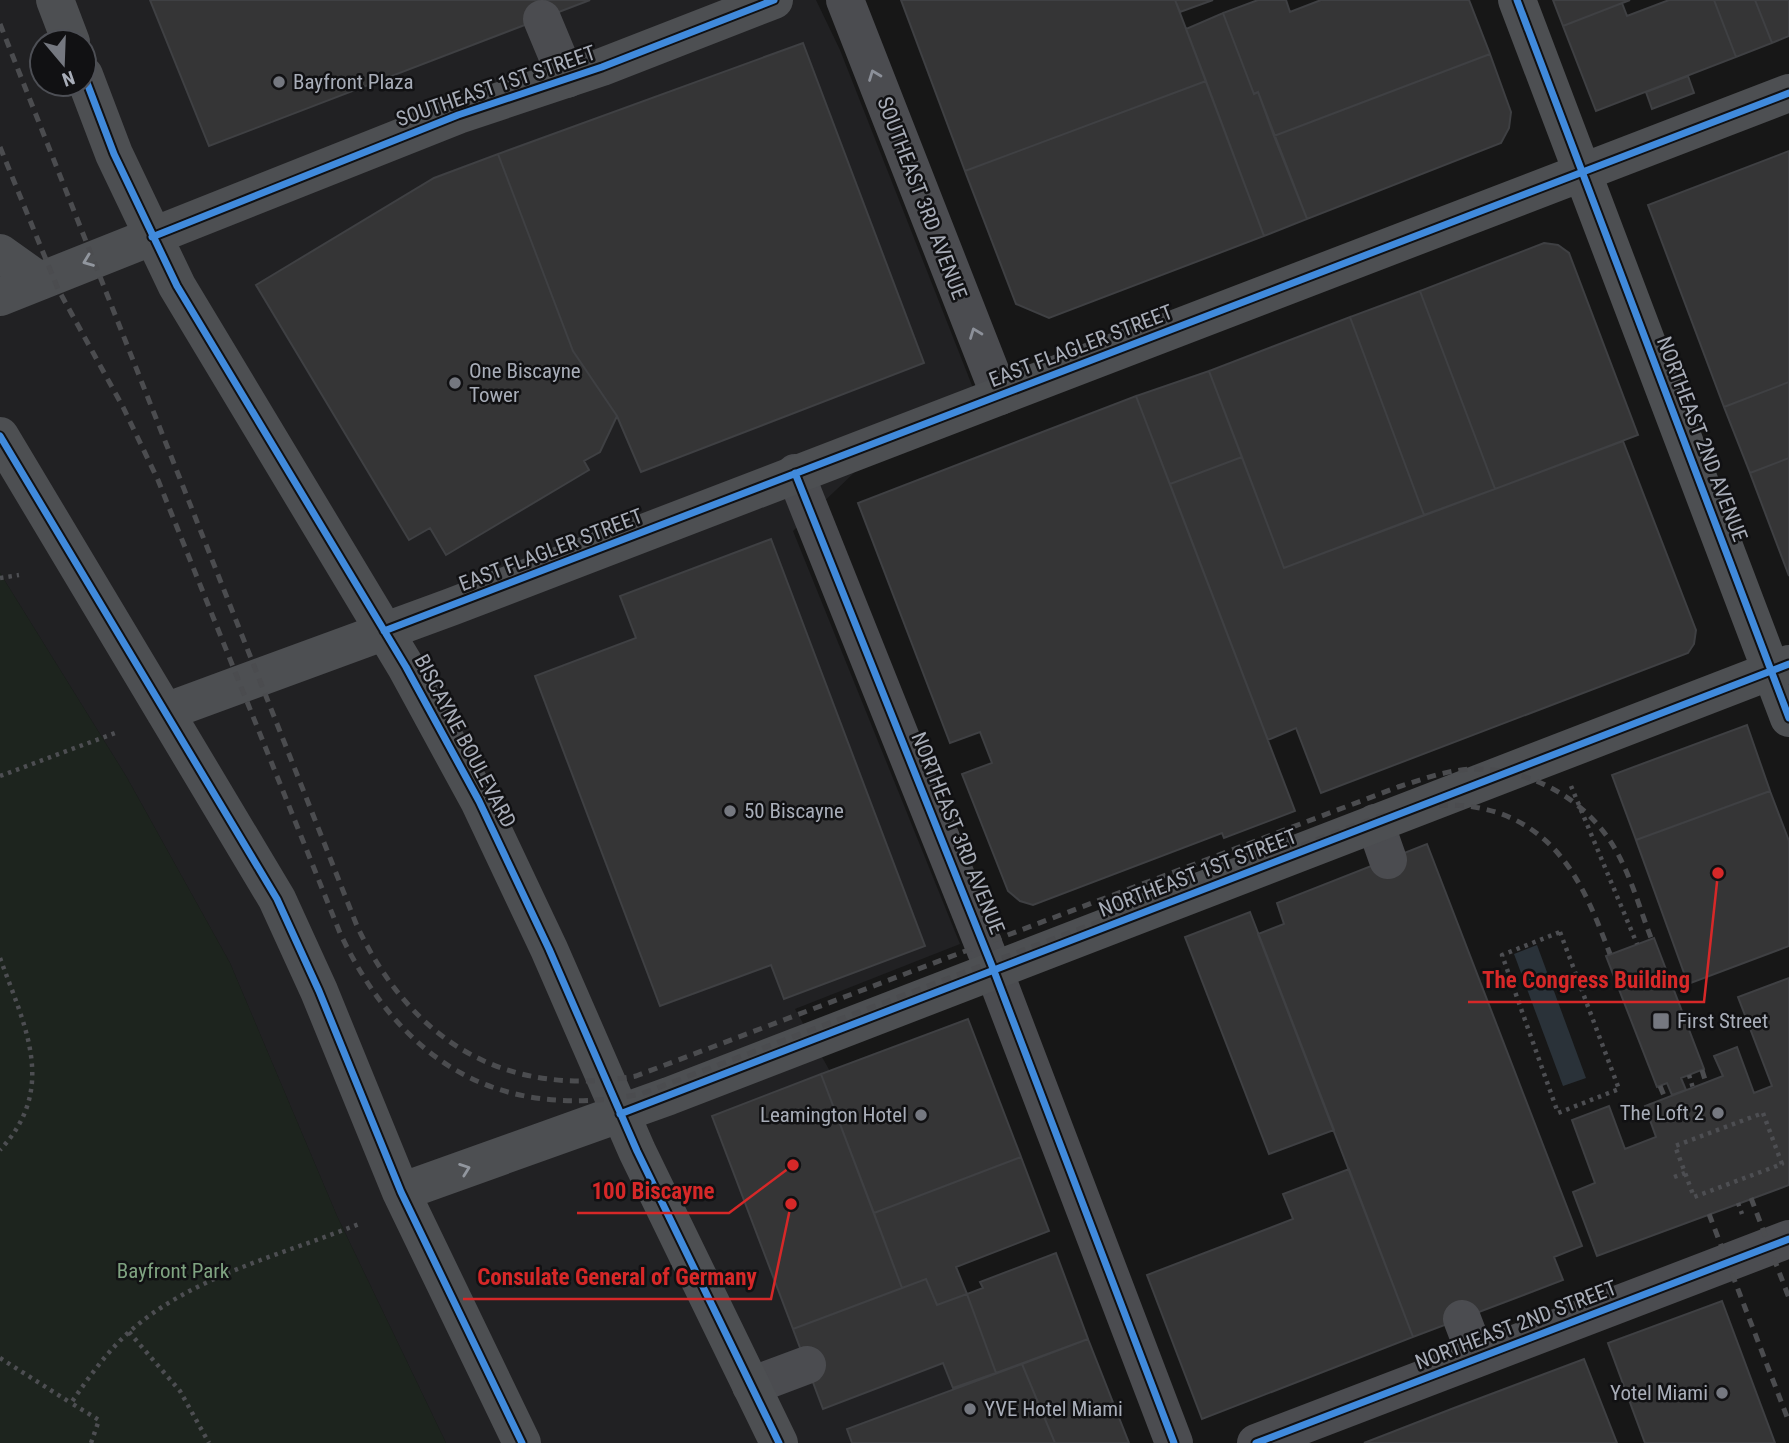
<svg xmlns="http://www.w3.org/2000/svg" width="1789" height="1443" font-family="'Roboto Condensed',sans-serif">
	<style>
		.built { fill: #212123; fill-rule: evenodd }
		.green { fill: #1d241e }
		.water { fill: #2a3239 }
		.building { fill: #353536; stroke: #3f4043; stroke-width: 2 }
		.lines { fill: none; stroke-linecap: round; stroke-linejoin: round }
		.path { stroke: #4d4e52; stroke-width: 4.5; stroke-dasharray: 3.5 5; stroke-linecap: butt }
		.minor { stroke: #4b4c50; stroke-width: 38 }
		.major { stroke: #4d4f52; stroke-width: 38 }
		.rail { stroke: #4b4c4f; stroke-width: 5; stroke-dasharray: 9 7; stroke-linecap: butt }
		.cycleway-casing { stroke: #111113; stroke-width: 11 }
		.cycleway { stroke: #408adc; stroke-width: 7 }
		.oneway { stroke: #8c9099 }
		.oneway2 { stroke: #91969e }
		.poi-dot { fill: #757880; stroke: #111113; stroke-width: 2.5 }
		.labels { text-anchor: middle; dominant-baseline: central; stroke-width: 5; stroke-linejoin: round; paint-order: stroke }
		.poi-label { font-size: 21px; fill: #a8adb8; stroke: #111113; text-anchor: start }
		.street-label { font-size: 21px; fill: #a8adb8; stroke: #111113 }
		.park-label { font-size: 21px; fill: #7fa381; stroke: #111113 }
		.leader { fill: none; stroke: #d62828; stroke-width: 2.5 }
		.callout-dot { fill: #d62828; stroke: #111113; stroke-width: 2.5 }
		.callout-label { font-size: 23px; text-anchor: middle; font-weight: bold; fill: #d62828; stroke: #111113; stroke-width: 5; stroke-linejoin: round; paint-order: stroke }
	</style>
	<rect width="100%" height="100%" fill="#171717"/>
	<path class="built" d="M0,0H816L840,50L986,421L857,470L793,531L960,944L795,1009L1039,1443H446L337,1216L230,963L126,776L0,573ZM42,42H84V84H42Z"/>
	<path class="green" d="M0,573L126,776L230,963L337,1216L446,1443H0Z"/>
	<path class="water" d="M1537,945L1586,1078L1563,1086L1514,954Z"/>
	<path class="building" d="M150,0H590L209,146Z
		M901,0H1175L1206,81L965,171Z
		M1175,0H1213L1180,12Z
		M1258,0H1286L1290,12L1321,0H1469L1490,54L1274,136L1258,92L1254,94L1223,13Z
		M1553,0H1630L1563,26Z
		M1669,0H1714L1736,57L1596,111L1563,26L1622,3L1627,16Z
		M1714,0H1755L1772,43L1736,57Z
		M1755,0H1789V36L1772,43Z
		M1223,13L1254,94L1258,92L1307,219L1264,236L1186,29Z
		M803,43L924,363L641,472L617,416L573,351L498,154Z
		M1490,54L1511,112L1509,128L1501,143L1307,219L1274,136Z
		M1688,76L1694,93L1652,109L1646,92Z
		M1206,81L1264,236L1049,318L1016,304L965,171Z
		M1789,151V382L1724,407L1648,205Z
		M498,154L573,351L617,416L600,452L584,461L589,470L446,555L430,528L409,540L256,285L434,178Z
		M1544,243L1558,245L1569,253L1638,435L1495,489L1420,291Z
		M1420,291L1495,489L1424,515L1350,317Z
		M1350,317L1424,515L1284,568L1209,371Z
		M1209,371L1242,457L1170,484L1136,396Z
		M1789,382V458L1750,473L1724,407Z
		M1136,396L1295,811L1224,838L1222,833L1033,905L1020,901L1008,891L962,774L992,763L980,732L950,743L858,503Z
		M1623,441L1696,630L1694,644L1688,653L1321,793L1296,728L1268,740L1170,484L1242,457L1284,568Z
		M1789,458V576L1750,473Z
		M771,539L925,946L784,999L771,965L660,1006L535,676L636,638L620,596Z
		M1747,725L1770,791L1636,840L1612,775Z
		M1770,791L1789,841V946L1688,984L1636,840Z
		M1427,844L1582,1246L1554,1257L1563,1280L1413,1337L1258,934L1284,924L1277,903Z
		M1250,912L1334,1130L1269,1154L1185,937Z
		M1654,938L1704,1069L1681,1078L1686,1090L1672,1095L1667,1083L1657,1087L1606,956Z
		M1789,978V1185L1597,1256L1573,1192L1595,1183L1572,1120L1609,1106L1625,1149L1656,1137L1645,1106L1723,1076L1714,1056L1737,1047L1754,1093L1772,1086L1738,997Z
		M968,1019L1021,1157L874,1213L821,1074Z
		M821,1074L902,1288L793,1329L712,1116Z
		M1021,1157L1049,1231L956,1267L967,1294L937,1305L926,1279L902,1288L874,1213Z
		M1349,1169L1413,1337L1202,1419L1147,1275L1293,1219L1283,1194Z
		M1056,1253L1088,1339L996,1373L967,1294L983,1288L980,1282Z
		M926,1279L937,1305L967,1294L996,1373L953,1388L943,1363L823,1409L793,1329Z
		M1722,1301L1775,1443H1645L1608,1343Z
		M1088,1339L1129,1443H1055L1022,1364Z
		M1584,1359L1617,1443H1364L1454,1408Z
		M1022,1364L1055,1443H852L847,1429Z"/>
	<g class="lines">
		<path class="path" d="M0,578L19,575
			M0,776L115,733
			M1571,786L1637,944
			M1560,932L1619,1089L1558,1113L1502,955Z
			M0,958C25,1027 58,1088 0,1150
			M1689,1075L1693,1088
			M1763,1113L1782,1164L1694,1197L1675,1146Z
			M1674,1177L1685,1173
			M1738,1203L1742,1214
			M129,1332L180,1391L209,1443
			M0,1358L71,1403
			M91,1443L99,1420L71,1403C89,1377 106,1353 128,1333C191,1276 282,1255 359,1224"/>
		<path class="minor" d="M845,0L1000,396
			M542,19L567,79
			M795,473L994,971L1174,1443
			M1375,823L1388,860
			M1462,1319L1477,1358
			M751,1386L807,1365
			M1256,1443L1789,1239"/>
		<path class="major" d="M55,0L71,42
			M1517,0L1789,718
			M84,75L114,154L177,286L406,667L479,801L549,949L637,1151L779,1443
			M0,253L38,280
			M0,297L458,115L602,67L774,0
			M0,436L277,899L319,991L401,1192L522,1443
			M165,712L451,607L1789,93
			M401,1192L669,1096L1789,664"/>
		<path class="rail" d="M0,24L357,926C412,1042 506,1099 636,1076L1398,787C1423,779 1450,769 1476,769C1526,769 1576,794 1606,835C1628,865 1638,904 1651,938
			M0,147L58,289L123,407L158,480L340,933C401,1062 498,1122 641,1094L1369,820C1440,795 1516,797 1565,862C1586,890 1598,923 1610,954
			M1702,1070L1706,1083
			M1660,1086L1665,1098
			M1751,1198L1789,1298
			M1709,1214L1789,1422"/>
		<g class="cycleway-casing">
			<path id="cycleway" d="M1517,0L1789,718
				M84,75L114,154L177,286L406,667L479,801L549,949L637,1151L779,1443
				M152,237L458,115L602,67L774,0
				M0,436L277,899L319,991L401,1192L522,1443
				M795,473L994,971L1174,1443
				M384,631L1789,93
				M620,1114L1789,664
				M1256,1443L1789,1239"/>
		</g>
		<use href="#cycleway" class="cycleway"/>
	</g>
	<defs><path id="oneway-chevron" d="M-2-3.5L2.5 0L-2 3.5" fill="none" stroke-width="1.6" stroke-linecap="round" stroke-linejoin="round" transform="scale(1.75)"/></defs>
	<g class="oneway">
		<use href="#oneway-chevron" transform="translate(874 75) rotate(-111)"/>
		<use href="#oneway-chevron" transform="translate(975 333) rotate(-111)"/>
	</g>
	<g class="oneway2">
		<use href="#oneway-chevron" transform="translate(88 261) rotate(159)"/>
		<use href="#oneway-chevron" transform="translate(465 1169) rotate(-20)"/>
	</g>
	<g class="poi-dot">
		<circle cx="279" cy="82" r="7"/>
		<circle cx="455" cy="383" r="7"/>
		<circle cx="730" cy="811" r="7"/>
		<rect x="1652" y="1012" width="18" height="18" rx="3.5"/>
		<circle cx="1718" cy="1113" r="7"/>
		<circle cx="921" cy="1115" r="7"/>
		<circle cx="1722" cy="1393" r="7"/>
		<circle cx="970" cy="1409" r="7"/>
	</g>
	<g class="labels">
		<g class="poi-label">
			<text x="293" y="82">Bayfront Plaza</text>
			<text x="469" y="371">One Biscayne<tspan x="469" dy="24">Tower</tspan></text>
			<text x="744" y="811">50 Biscayne</text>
			<text x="1677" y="1021">First Street</text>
			<text x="1704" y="1113" text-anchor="end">The Loft 2</text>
			<text x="907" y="1115" text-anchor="end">Leamington Hotel</text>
			<text x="1708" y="1393" text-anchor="end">Yotel Miami</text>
			<text x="984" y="1409">YVE Hotel Miami</text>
		</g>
		<g class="street-label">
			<text transform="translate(496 86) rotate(-19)">SOUTHEAST 1ST STREET</text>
			<text transform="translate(922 198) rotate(69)">SOUTHEAST 3RD AVENUE</text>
			<text transform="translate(1081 346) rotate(-21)">EAST FLAGLER STREET</text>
			<text transform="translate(1702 439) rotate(69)">NORTHEAST 2ND AVENUE</text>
			<text transform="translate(551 550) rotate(-21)">EAST FLAGLER STREET</text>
			<text transform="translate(465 741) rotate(62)">BISCAYNE BOULEVARD</text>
			<text transform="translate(958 833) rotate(68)">NORTHEAST 3RD AVENUE</text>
			<text transform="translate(1198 873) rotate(-21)">NORTHEAST 1ST STREET</text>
			<text transform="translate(1516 1325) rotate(-21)">NORTHEAST 2ND STREET</text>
		</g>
		<g class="park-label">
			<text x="173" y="1271">Bayfront Park</text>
		</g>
	</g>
	<path class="leader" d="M1718 873L1704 1002H1468M793 1165L729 1213H577M791 1204L771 1299H463"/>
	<g class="callout-dot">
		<circle cx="1718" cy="873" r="7"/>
		<circle cx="793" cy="1165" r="7"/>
		<circle cx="791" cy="1204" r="7"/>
	</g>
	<g class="callout-label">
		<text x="1586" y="988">The Congress Building</text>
		<text x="653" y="1199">100 Biscayne</text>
		<text x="617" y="1285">Consulate General of Germany</text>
	</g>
	<g transform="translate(63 63) rotate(161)"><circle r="33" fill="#111113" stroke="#4d4f55" stroke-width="2"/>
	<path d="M0-5L12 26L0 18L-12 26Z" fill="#757880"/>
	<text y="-10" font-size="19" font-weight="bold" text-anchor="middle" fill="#a8adb8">N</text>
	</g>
</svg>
